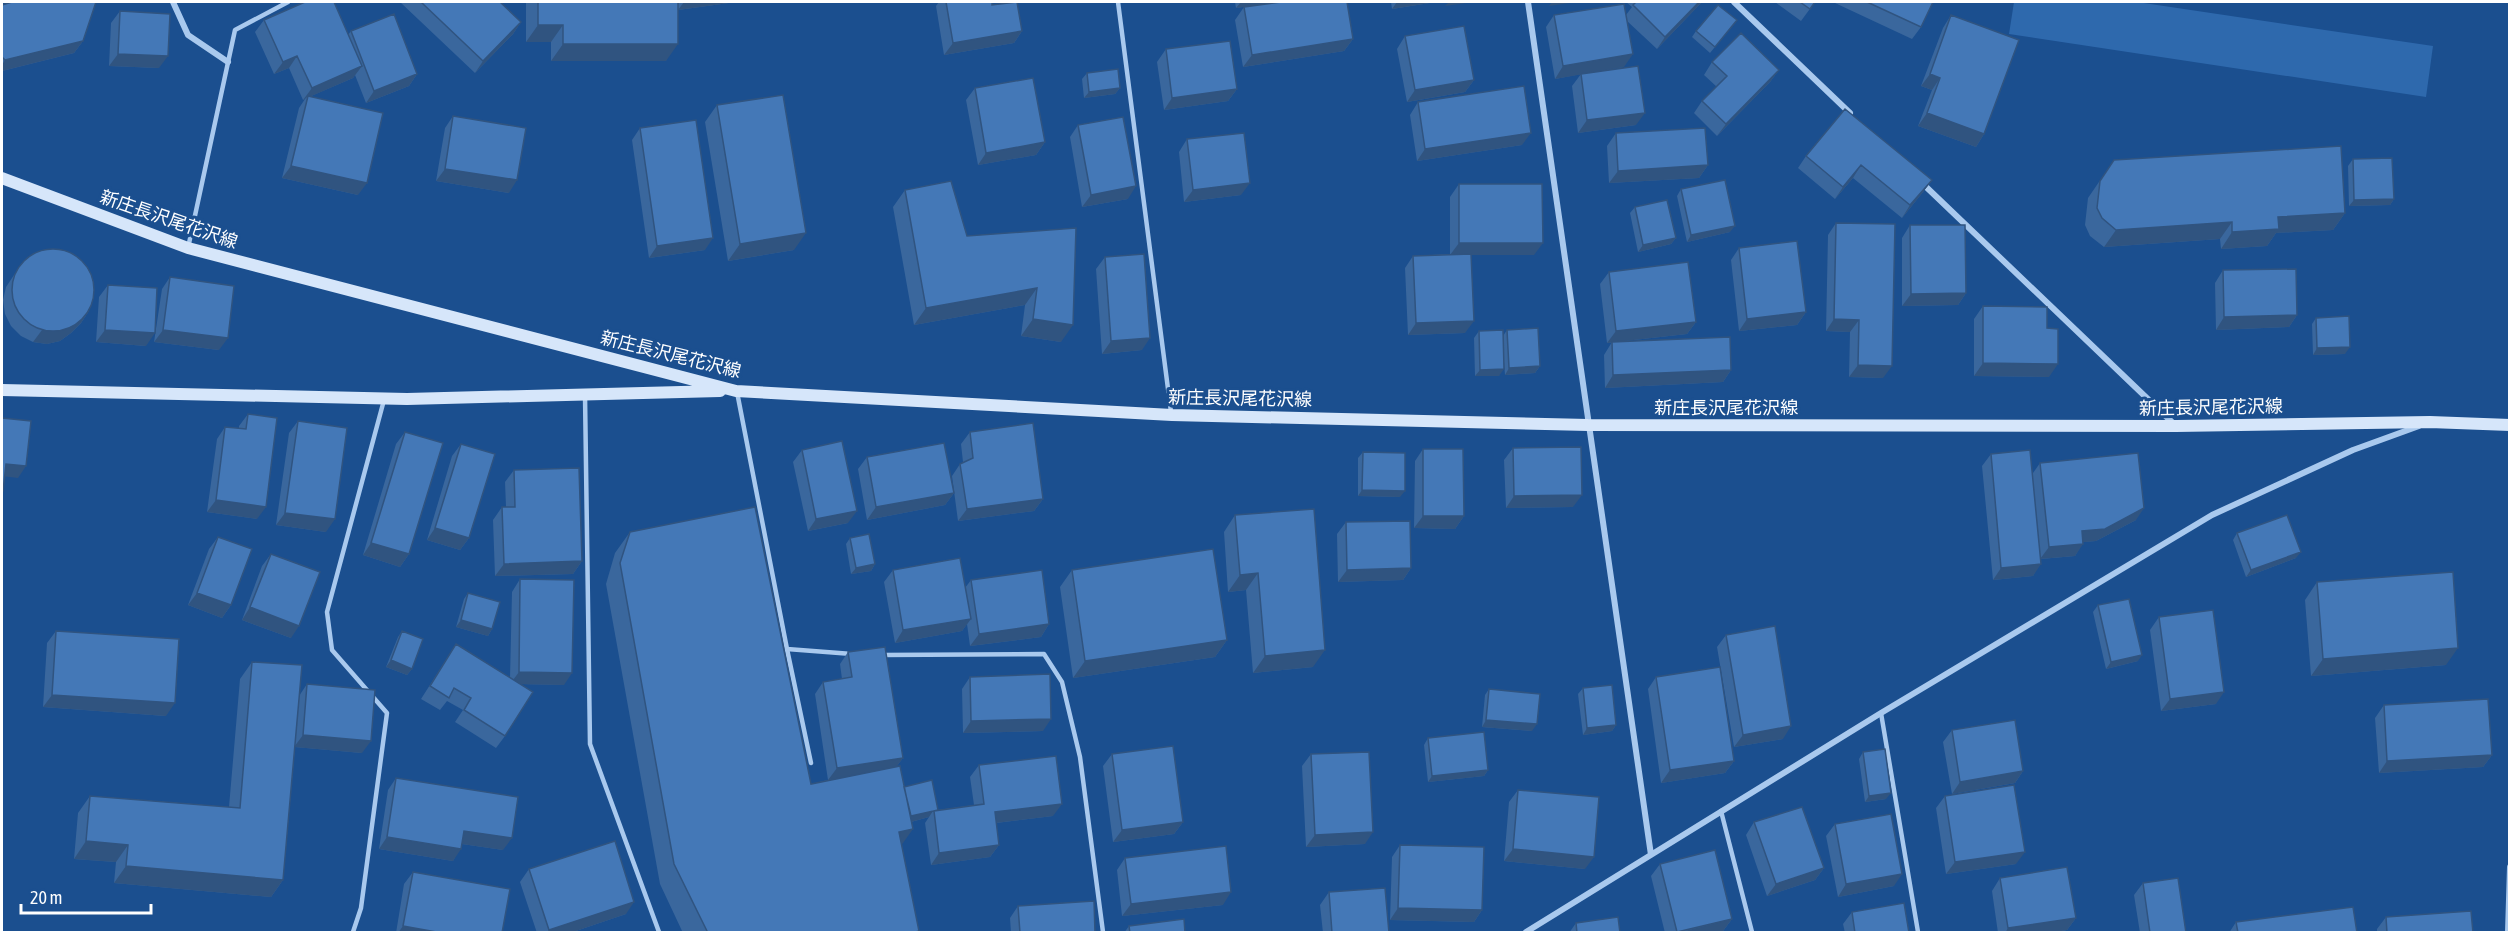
<svg xmlns="http://www.w3.org/2000/svg" width="2511" height="934" font-family="'Asap Condensed','Noto Sans JP',sans-serif">
	<style>
		.green { fill: #2e69ad }
		.lines { fill: none; stroke-linecap: round; stroke-linejoin: round }
		.lane { stroke: #a9c9ee; stroke-width: 4.5 }
		.street { stroke: #a9c9ee; stroke-width: 6 }
		.secondary { stroke: #d6e6fa; stroke-width: 12 }
		.wall { fill: #3a679d }
		.shaded-wall { fill: #305480 }
		.building { fill: #4478b7; stroke: #305480; stroke-width: 1.5 }
		.labels { text-anchor: middle; dominant-baseline: central; stroke-width: 6; stroke-linejoin: round; paint-order: stroke }
		.street-label { font-size: 18px; fill: #fff; stroke: #1b4f8f }
	</style>
	<rect width="100%" height="100%" fill="#1b4f8f"/>
	<path class="green" d="M2014,2H2137L2433,46L2426,97L2009,34Z"/>
	<g class="lines">
		<path class="lane" d="M1118,2L1171,412
			M188,248L235,30L288,2
			M737,392L787,649L811,763
			M585,395L590,744L659,932
			M787,649L852,654
			M881,655L1044,654L1062,682L1080,757L1103,932
			M1881,713L1918,932
			M1721,811L1752,932
			M353,932L361,908L387,713L332,650L327,612L384,400"/>
		<path class="street" d="M173,2L188,35L228,62
			M1528,2L1651,855
			M1734,2L1850,113
			M1922,183L2175,425
			M1526,932L1881,713L2212,515L2353,450L2419,426
			M2508,932L2510,867"/>
		<path class="secondary" d="M2,178L188,248L736,391L1172,415L1588,425L2176,426L2430,422L2510,425
			M2,390L407,399L720,391"/>
	</g>
	<path class="wall" d="M400,2H500L521,22L513,34L475,73Z
		M526,2H736L678,10L666,61H551V42H526Z
		M939,2H992V5L1022,31L1014,43L944,55L936,6Z
		M1235,2H1347L1353,39L1344,51L1243,67L1235,20L1244,7L1269,3L1236,8Z
		M1391,2H1436L1392,9Z
		M1626,2H1702L1657,49L1627,21L1624,67L1588,73L1636,125L1578,133L1572,86L1581,74L1555,79L1546,27L1554,15H1626L1632,7Z
		M1775,2H1815L1801,21Z
		M1836,2H1933L1921,27L1912,39L1835,3Z
		M2,5L83,41L74,53L2,71Z
		M120,11L159,68L109,66L111,23Z
		M1951,15L1984,134L1976,147L1918,126L1932,90L1921,86L1943,28Z
		M264,20L348,35L351,31L417,74L409,86L366,103L355,75L353,78L311,96L358,195L282,178L299,108L305,99L303,100L289,68L274,74L255,32Z
		M1737,20L1710,53L1692,37L1696,31Z
		M1405,36L1474,80L1465,92L1407,102L1397,49Z
		M1166,49L1237,89L1228,101L1164,110L1157,62Z
		M1712,62L1779,70L1770,82L1717,136L1694,113L1702,101L1717,87L1704,75Z
		M1087,73L1120,88L1115,94L1084,98L1082,79Z
		M975,88L1045,142L1036,155L978,165L966,100Z
		M1418,102L1522,145L1417,161L1410,115Z
		M717,105L794,250L728,261L705,122Z
		M1845,109L1932,180L1923,192L1902,218L1853,178L1835,199L1798,168L1806,156Z
		M453,116L509,193L436,181L445,128Z
		M1078,125L1128,199L1082,207L1070,137Z
		M640,128L705,250L649,258L632,140Z
		M1616,133L1708,165L1699,178L1609,183L1607,146Z
		M1187,139L1241,195L1184,202L1179,152Z
		M2353,159L2394,199L2390,205L2349,206L2348,166Z
		M2114,160L2345,213L2333,230L2276,233L2267,246L2221,249L2220,239L2104,247L2090,236L2085,225L2088,198Z
		M1459,184L1534,255H1471L1465,333L1408,335L1405,268L1413,256L1450,254V197Z
		M1681,189L1730,232L1687,242L1677,196Z
		M905,190L967,236L1076,228L1061,342L1021,336L1025,305L914,325L893,207Z
		M1635,207L1676,238L1671,244L1638,252L1630,213Z
		M1836,223L1883,378L1849,377L1850,332L1826,331L1828,235Z
		M1910,225L1966,293L1958,305L1902,306V238Z
		M1739,248L1806,312L1797,325L1739,331L1731,260Z
		M1105,257L1142,350L1102,354L1096,269Z
		M22,263L89,311L81,323L71,333L60,341L47,344L33,342L21,336L11,326L5,314L3,300L6,287Z
		M2223,270L2297,315L2289,327L2216,330L2215,283Z
		M1609,272L1696,322L1687,334L1607,343L1600,284Z
		M170,277L219,350L154,342L162,289Z
		M108,285L146,346L96,342L99,297Z
		M1983,306L2047,328L2049,377L1974,376V319Z
		M2316,318L2345,354L2313,355L2312,324Z
		M1507,330L1540,366L1535,373L1505,375L1503,350L1499,376H1475L1474,338L1479,331L1503,336Z
		M1612,342L1731,370L1723,382L1605,388L1604,355Z
		M248,414L257,519L207,512L217,439L225,427L239,428V426Z
		M298,421L326,532L276,525L289,433Z
		M405,432L409,554L400,567L363,555L396,444Z
		M970,432L1043,499L1034,511L958,521L952,476L960,464L963,462L961,444Z
		M461,444L469,538L460,550L427,540L452,456Z
		M1513,448L1573,507L1506,508L1504,460Z
		M1423,449L1464,516L1455,529L1414,528L1415,461Z
		M802,450L848,523L808,531L793,462Z
		M1363,452L1400,497L1358,496V458Z
		M1991,454L2033,473L2040,463L2136,520L2096,541L2083,542L2075,556L2041,559L2033,576L1993,580L1982,466Z
		M867,457L954,493L945,505L867,520L858,469Z
		M514,470L582,561L573,574L495,576L493,520L502,507H506L505,482Z
		M1235,515L1313,667L1253,673L1246,590L1228,592L1224,532Z
		M1346,522L1411,568L1403,580L1338,582L1337,534Z
		M630,532L811,784L828,780L815,694L823,682L842,679L840,664L848,652L903,758L896,767L904,787L938,810L974,805L970,777L979,765L1053,816L996,823L999,845L990,857L931,865L925,823L929,817L911,822L901,845L919,931L918,933H683L660,884L606,584L615,553Z
		M2237,533L2296,558L2246,577L2233,540Z
		M218,537L231,605L222,618L188,605L209,549Z
		M850,538L875,564L871,571L851,574L846,544Z
		M271,554L291,638L242,620L262,566Z
		M893,570L965,588L971,580L1049,624L1041,637L970,646L967,624L962,631L895,643L884,582Z
		M1072,570L1227,640L1215,657L1073,678L1060,587Z
		M520,579L564,685L521,684L505,736L496,748L455,722L463,710L447,701L440,710L421,699L456,644L510,678L512,592Z
		M2317,582L2446,665L2311,676L2305,600Z
		M468,593L492,629L488,636L456,627L464,599Z
		M2098,605L2138,661L2106,669L2093,612Z
		M2159,617L2216,704L2161,711L2150,630Z
		M56,631L166,716L43,707L47,643Z
		M402,631L412,669L407,675L386,667L398,637Z
		M1726,635L1783,739L1734,747L1717,647Z
		M252,662L299,696L307,684L362,753L295,747L283,880L271,897L114,883L116,862L74,859L78,813L90,796L229,807L240,679Z
		M970,677L1043,731L963,733L962,689Z
		M1656,677L1734,761L1725,773L1661,783L1648,689Z
		M1583,688L1616,725L1612,731L1583,735L1578,694Z
		M1489,689L1532,731L1482,727L1485,695Z
		M2384,705L2492,755L2483,767L2379,773L2375,718Z
		M1952,730L2023,771L2015,783L1952,794L1943,742Z
		M1428,738L1488,770L1484,776L1428,782L1424,745Z
		M1863,752L1886,799L1865,802L1859,759Z
		M1112,754L1183,822L1174,834L1113,842L1103,766Z
		M1311,754L1365,844L1306,847L1302,766Z
		M396,778L503,850L462,844L453,861L379,849L388,790Z
		M1518,790L1585,869L1504,861L1509,802Z
		M1945,796L2016,864L1946,874L1936,808Z
		M1754,822L1824,868L1815,880L1767,896L1746,835Z
		M1835,824L1894,886L1838,897L1826,836Z
		M1400,845L1482,910L1474,922L1390,920L1392,857Z
		M1125,858L1223,905L1122,916L1117,870Z
		M1660,864L1732,919L1723,931L1717,933H1665L1651,876Z
		M529,869L626,914L570,933H537L520,882Z
		M413,872L502,933H396L404,884Z
		M2000,878L2076,918L2067,930L2050,933H1998L1992,891Z
		M2143,883L2186,933H2140L2134,895Z
		M1329,892L1389,933H1323L1320,905Z
		M1018,906L1095,933H1011L1010,918Z
		M1852,912L1909,933H1845L1843,924Z
		M2386,917L2473,933H2377V929Z
		M2236,922L2357,933H2229Z
		M1576,923L1620,933H1569Z
		M1129,926L1185,933H1124Z"/>
	<path class="shaded-wall" d="M684,2H736L678,10Z
		M1241,2H1282L1236,8Z
		M1397,2H1436L1392,9Z
		M1449,2H1474L1445,6Z
		M1552,2H1577L1549,6Z
		M1699,2H1702L1657,49L1665,37Z
		M521,22L513,34L475,73L483,61Z
		M538,25H563L551,42H526Z
		M1022,31L1014,43L944,55L953,43Z
		M1353,39L1344,51L1243,67L1252,55Z
		M83,41L74,53L2,71V65L5,60Z
		M563,44H678L666,61H551Z
		M118,54L168,56L159,68L109,66Z
		M1633,54L1624,67L1555,79L1563,66Z
		M297,56L289,68L274,74L283,62Z
		M362,66L353,78L307,98L308,96L305,99L303,100L312,88Z
		M1779,70L1770,82L1717,136L1726,124Z
		M417,74L409,86L366,103L374,91Z
		M1930,74L1940,78L1932,90L1921,86Z
		M1474,80L1465,92L1407,102L1415,90Z
		M1120,88L1115,94L1084,98L1089,92Z
		M1237,89L1228,101L1164,110L1172,98Z
		M1645,113L1636,125L1578,133L1587,120Z
		M1927,113L1984,134L1976,147L1918,126Z
		M1531,133L1522,145L1417,161L1425,149Z
		M1045,142L1036,155L978,165L986,153Z
		M1708,165L1699,178L1609,183L1618,171Z
		M1861,165L1853,178L1835,199L1843,187Z
		M291,166L367,183L358,195L282,178Z
		M445,169L517,180L509,193L436,181Z
		M1932,180L1923,192L1902,218L1910,205Z
		M1250,183L1241,195L1184,202L1193,190Z
		M1136,186L1128,199L1082,207L1091,195Z
		M2394,199L2390,205L2349,206L2354,200Z
		M2345,213L2333,230L2276,233L2267,246L2221,249L2232,232L2278,217Z
		M2232,222L2220,239L2104,247L2116,230Z
		M1735,226L1730,232L1687,242L1691,235Z
		M806,233L794,250L728,261L740,244Z
		M713,238L705,250L649,258L657,246Z
		M1676,238L1671,244L1638,252L1643,245Z
		M1459,243H1543L1534,255H1450Z
		M1037,288L1025,305L914,325L926,308Z
		M1966,293L1958,305L1902,306L1911,294Z
		M89,311L81,323L71,333L60,341L47,344L33,342L42,330Z
		M1806,312L1797,325L1739,331L1747,319Z
		M2297,315L2289,327L2216,330L2224,317Z
		M1033,319L1073,325L1061,342L1021,336Z
		M1834,319L1859,320L1850,332L1826,331Z
		M1474,321L1465,333L1408,335L1416,323Z
		M1696,322L1687,334L1607,343L1616,331Z
		M105,330L155,333L146,346L96,342Z
		M163,330L228,338L219,350L154,342Z
		M1150,338L1142,350L1102,354L1111,341Z
		M2350,347L2345,354L2313,355L2317,348Z
		M1983,363L2058,364L2049,377L1974,376Z
		M1858,365L1892,366L1883,378L1849,377Z
		M1540,366L1535,373L1505,375L1509,368Z
		M1504,369L1499,376H1475L1480,370Z
		M1731,370L1723,382L1605,388L1613,375Z
		M6,464L26,466L18,478L2,476Z
		M1362,490L1405,491L1400,497L1358,496Z
		M954,493L945,505L867,520L876,507Z
		M1582,495L1573,507L1506,508L1514,496Z
		M1043,499L1034,511L958,521L967,509Z
		M216,500L266,507L257,519L207,512Z
		M2144,508L2136,520L2096,541L2074,543L2082,531Z
		M857,511L848,523L808,531L816,519Z
		M285,513L335,519L326,532L276,525Z
		M1423,516H1464L1455,529L1414,528Z
		M435,528L469,538L460,550L427,540Z
		M371,543L409,554L400,567L363,555Z
		M2083,544L2075,556L2040,559L2049,547Z
		M2301,552L2296,558L2246,577L2251,570Z
		M582,561L573,574L495,576L504,564Z
		M875,564L871,571L851,574L856,568Z
		M2041,564L2033,576L1993,580L2001,568Z
		M1411,568L1403,580L1338,582L1347,570Z
		M1258,573L1246,590L1228,592L1240,575Z
		M197,593L231,605L222,618L188,605Z
		M250,607L299,626L291,638L242,620Z
		M971,619L962,631L895,643L903,630Z
		M461,620L492,629L488,636L456,627Z
		M1049,624L1041,637L970,646L979,634Z
		M1227,640L1215,657L1073,678L1085,661Z
		M2458,648L2446,665L2311,676L2323,659Z
		M1325,650L1313,667L1253,673L1265,656Z
		M2142,655L2138,661L2106,669L2111,662Z
		M391,660L412,669L407,675L386,667Z
		M519,672L572,673L564,685L510,684Z
		M2224,692L2216,704L2161,711L2170,699Z
		M52,695L175,703L166,716L43,707Z
		M1051,719L1043,731L963,733L971,721Z
		M1486,720L1537,724L1532,731L1482,727Z
		M1616,725L1612,731L1583,735L1587,728Z
		M1791,726L1783,739L1734,747L1743,735Z
		M303,735L371,741L362,753L294,747Z
		M2492,755L2483,767L2379,773L2387,761Z
		M903,758L894,770L828,780L837,768Z
		M1734,761L1725,773L1661,783L1670,770Z
		M1488,770L1484,776L1428,782L1432,776Z
		M2023,771L2015,783L1952,794L1960,782Z
		M1891,793L1886,799L1865,802L1869,796Z
		M1062,804L1053,816L987,824L995,812Z
		M933,811L929,817L907,823L911,816Z
		M1183,822L1174,834L1113,842L1122,830Z
		M913,829L898,850L899,832Z
		M464,831L512,838L503,850L455,843Z
		M1373,832L1365,844L1306,847L1315,835Z
		M387,837L461,849L453,861L379,849Z
		M86,841L128,845L116,862L74,859Z
		M999,845L990,857L931,865L939,853Z
		M1513,849L1594,857L1585,869L1504,861Z
		M2025,852L2016,864L1946,874L1955,862Z
		M126,866L283,880L271,897L114,883Z
		M1824,868L1815,880L1767,896L1776,884Z
		M1902,874L1894,886L1838,897L1846,884Z
		M1231,892L1223,905L1122,916L1131,904Z
		M634,902L626,914L570,933H547L549,930Z
		M1398,908L1482,910L1474,922L1390,920Z
		M2076,918L2067,930L2050,933H2005L2008,928Z
		M1732,919L1723,931L1717,933H1677Z
		M403,926L442,933H398Z"/>
	<path class="building" d="M12,2H96L83,41L5,60L2,57V5Z
		M305,2H334L362,66L312,88L297,56L283,62L264,20Z
		M421,2H500L521,22L483,61Z
		M538,2H678V44H563V25H538Z
		M946,2H992V5L1017,2L1022,31L953,43Z
		M1281,2H1347L1353,39L1252,55L1244,7Z
		M1636,2H1699L1665,37L1633,5Z
		M1800,2H1815L1810,9Z
		M1867,2H1933L1921,27Z
		M1624,4L1633,54L1563,66L1554,15Z
		M1718,5L1737,20L1715,47L1696,31Z
		M120,11L170,14L168,56L118,54Z
		M394,14L417,74L374,91L351,31Z
		M1951,15L2019,40L1984,134L1927,113L1940,78L1930,74Z
		M1464,26L1474,80L1415,90L1405,36Z
		M1741,33L1779,70L1726,124L1702,101L1727,76L1712,62Z
		M1230,41L1237,89L1172,98L1166,49Z
		M1638,66L1645,113L1587,120L1581,74Z
		M1118,69L1120,88L1089,92L1087,73Z
		M1033,78L1045,142L986,153L975,88Z
		M1524,86L1531,133L1425,149L1418,102Z
		M783,95L806,233L740,244L717,105Z
		M308,96L383,113L367,183L291,166Z
		M1845,109L1932,180L1910,205L1861,165L1843,187L1806,156Z
		M453,116L526,128L517,180L445,169Z
		M1123,117L1136,186L1091,195L1078,125Z
		M696,120L713,238L657,246L640,128Z
		M1705,128L1708,165L1618,171L1616,133Z
		M1244,133L1250,183L1193,190L1187,139Z
		M2341,146L2345,213L2278,217L2279,229L2232,232V222L2116,230L2102,218L2097,208L2100,181L2114,160Z
		M2392,158L2394,199L2354,200L2353,159Z
		M1725,180L1735,226L1691,235L1681,189Z
		M951,181L967,236L1076,228L1073,325L1033,319L1037,288L926,308L905,190Z
		M1459,184H1542L1543,243H1459Z
		M1667,200L1676,238L1643,245L1635,207Z
		M1836,223L1895,224L1892,366L1858,365L1859,320L1834,319Z
		M1910,225H1965L1966,293L1911,294Z
		M1797,241L1806,312L1747,319L1739,248Z
		M12 290a41 41 0 1 1 82 0a41 41 0 1 1-82 0Z
		M1144,254L1150,338L1111,341L1105,257Z
		M1471,254L1474,321L1416,323L1413,256Z
		M1688,262L1696,322L1616,331L1609,272Z
		M2296,269L2297,315L2224,317L2223,270Z
		M170,277L234,286L228,338L163,330Z
		M108,285L157,288L155,333L105,330Z
		M1983,306L2047,307V328L2058,329V364L1983,363Z
		M2349,316L2350,347L2317,348L2316,318Z
		M1538,328L1540,366L1509,368L1507,330Z
		M1503,330L1504,369L1480,370L1479,331Z
		M1730,337L1731,370L1613,375L1612,342Z
		M248,414L277,418L266,507L216,500L225,427L246,429Z
		M2,418L31,421L26,466L6,464L3,491H2Z
		M298,421L347,428L335,519L285,513Z
		M1033,423L1043,499L967,509L960,464L973,458L970,432Z
		M405,432L443,443L409,554L371,543Z
		M842,441L857,511L816,519L802,450Z
		M944,443L954,493L876,507L867,457Z
		M461,444L495,454L469,538L435,528Z
		M1581,447L1582,495L1514,496L1513,448Z
		M1423,449H1463L1464,516H1423Z
		M2030,450L2041,564L2001,568L1991,454Z
		M1363,452L1405,453V491L1362,490Z
		M2138,453L2144,508L2105,529L2082,531L2083,544L2049,547L2040,463Z
		M579,468L582,561L504,564L502,507H515L514,470Z
		M755,507L811,784L900,766L913,829L899,832L919,931L912,933H708L674,864L620,563L630,532Z
		M1314,509L1325,650L1265,656L1258,573L1240,575L1235,515Z
		M2287,515L2301,552L2251,570L2237,533Z
		M1410,521L1411,568L1347,570L1346,522Z
		M869,534L875,564L856,568L850,538Z
		M218,537L252,549L231,605L197,593Z
		M1213,549L1227,640L1085,661L1072,570Z
		M271,554L320,572L299,626L250,607Z
		M960,558L971,619L903,630L893,570Z
		M1042,570L1049,624L979,634L971,580Z
		M2453,572L2458,648L2323,659L2317,582Z
		M520,579L574,580L572,673L519,672Z
		M468,593L500,602L492,629L461,620Z
		M2129,599L2142,655L2111,662L2098,605Z
		M2213,610L2224,692L2170,699L2159,617Z
		M1775,626L1791,726L1743,735L1726,635Z
		M56,631L179,639L175,703L52,695Z
		M402,631L423,639L412,669L391,660Z
		M456,644L533,692L505,736L464,710L471,698L454,688L449,698L430,686Z
		M885,647L903,758L837,768L823,682L852,677L848,652Z
		M252,662L302,665L283,880L126,866L128,845L86,841L90,796L240,808Z
		M1720,667L1734,761L1670,770L1656,677Z
		M1050,674L1051,719L971,721L970,677Z
		M307,684L375,690L371,741L303,735Z
		M1612,685L1616,725L1587,728L1583,688Z
		M1489,689L1540,694L1537,724L1486,720Z
		M2488,699L2492,755L2387,761L2384,705Z
		M2015,720L2023,771L1960,782L1952,730Z
		M1484,732L1488,770L1432,776L1428,738Z
		M1173,746L1183,822L1122,830L1112,754Z
		M1885,749L1891,793L1869,796L1863,752Z
		M1369,752L1373,832L1315,835L1311,754Z
		M1056,756L1062,804L995,812L999,845L939,853L934,811L984,804L979,765Z
		M396,778L518,797L512,838L464,831L461,849L387,837Z
		M932,780L938,810L911,816L904,787Z
		M2014,785L2025,852L1955,862L1945,796Z
		M1518,790L1599,797L1594,857L1513,849Z
		M1802,807L1824,868L1776,884L1754,822Z
		M1891,814L1902,874L1846,884L1835,824Z
		M615,841L634,902L549,930L529,869Z
		M1400,845L1484,847L1482,910L1398,908Z
		M1226,846L1231,892L1131,904L1125,858Z
		M1715,850L1732,919L1677,932L1660,864Z
		M2067,867L2076,918L2008,928L2000,878Z
		M413,872L510,889L502,933H442L403,926Z
		M2178,878L2186,933H2150L2143,883Z
		M1385,888L1389,933H1332L1329,892Z
		M1094,901L1095,933H1020L1018,906Z
		M1904,903L1909,933H1855L1852,912Z
		M2353,907L2357,933H2238L2236,922Z
		M2471,911L2473,933H2387L2386,917Z
		M1618,917L1620,933H1577L1576,923Z
		M1184,919L1185,933H1130L1129,926Z"/>
	<g class="labels">
		<g class="street-label">
			<text transform="translate(169 219) rotate(19)">新庄長沢尾花沢線</text>
			<text transform="translate(671 354) rotate(14)">新庄長沢尾花沢線</text>
			<text transform="translate(1240 398) rotate(1)">新庄長沢尾花沢線</text>
			<text x="1726" y="407">新庄長沢尾花沢線</text>
			<text transform="translate(2211 407) rotate(-1)">新庄長沢尾花沢線</text>
		</g>
	</g>
	<rect width="2511" height="934" fill="none" stroke="#ffffff" stroke-width="6"/>
	<path d="M21 904v9h130v-9" fill="none" stroke="#ffffff" stroke-width="3"/>
	<text x="30" y="904" font-size="18" fill="#ffffff" stroke="#1b4f8f" stroke-width="4.5" paint-order="stroke">20 m</text>
</svg>
